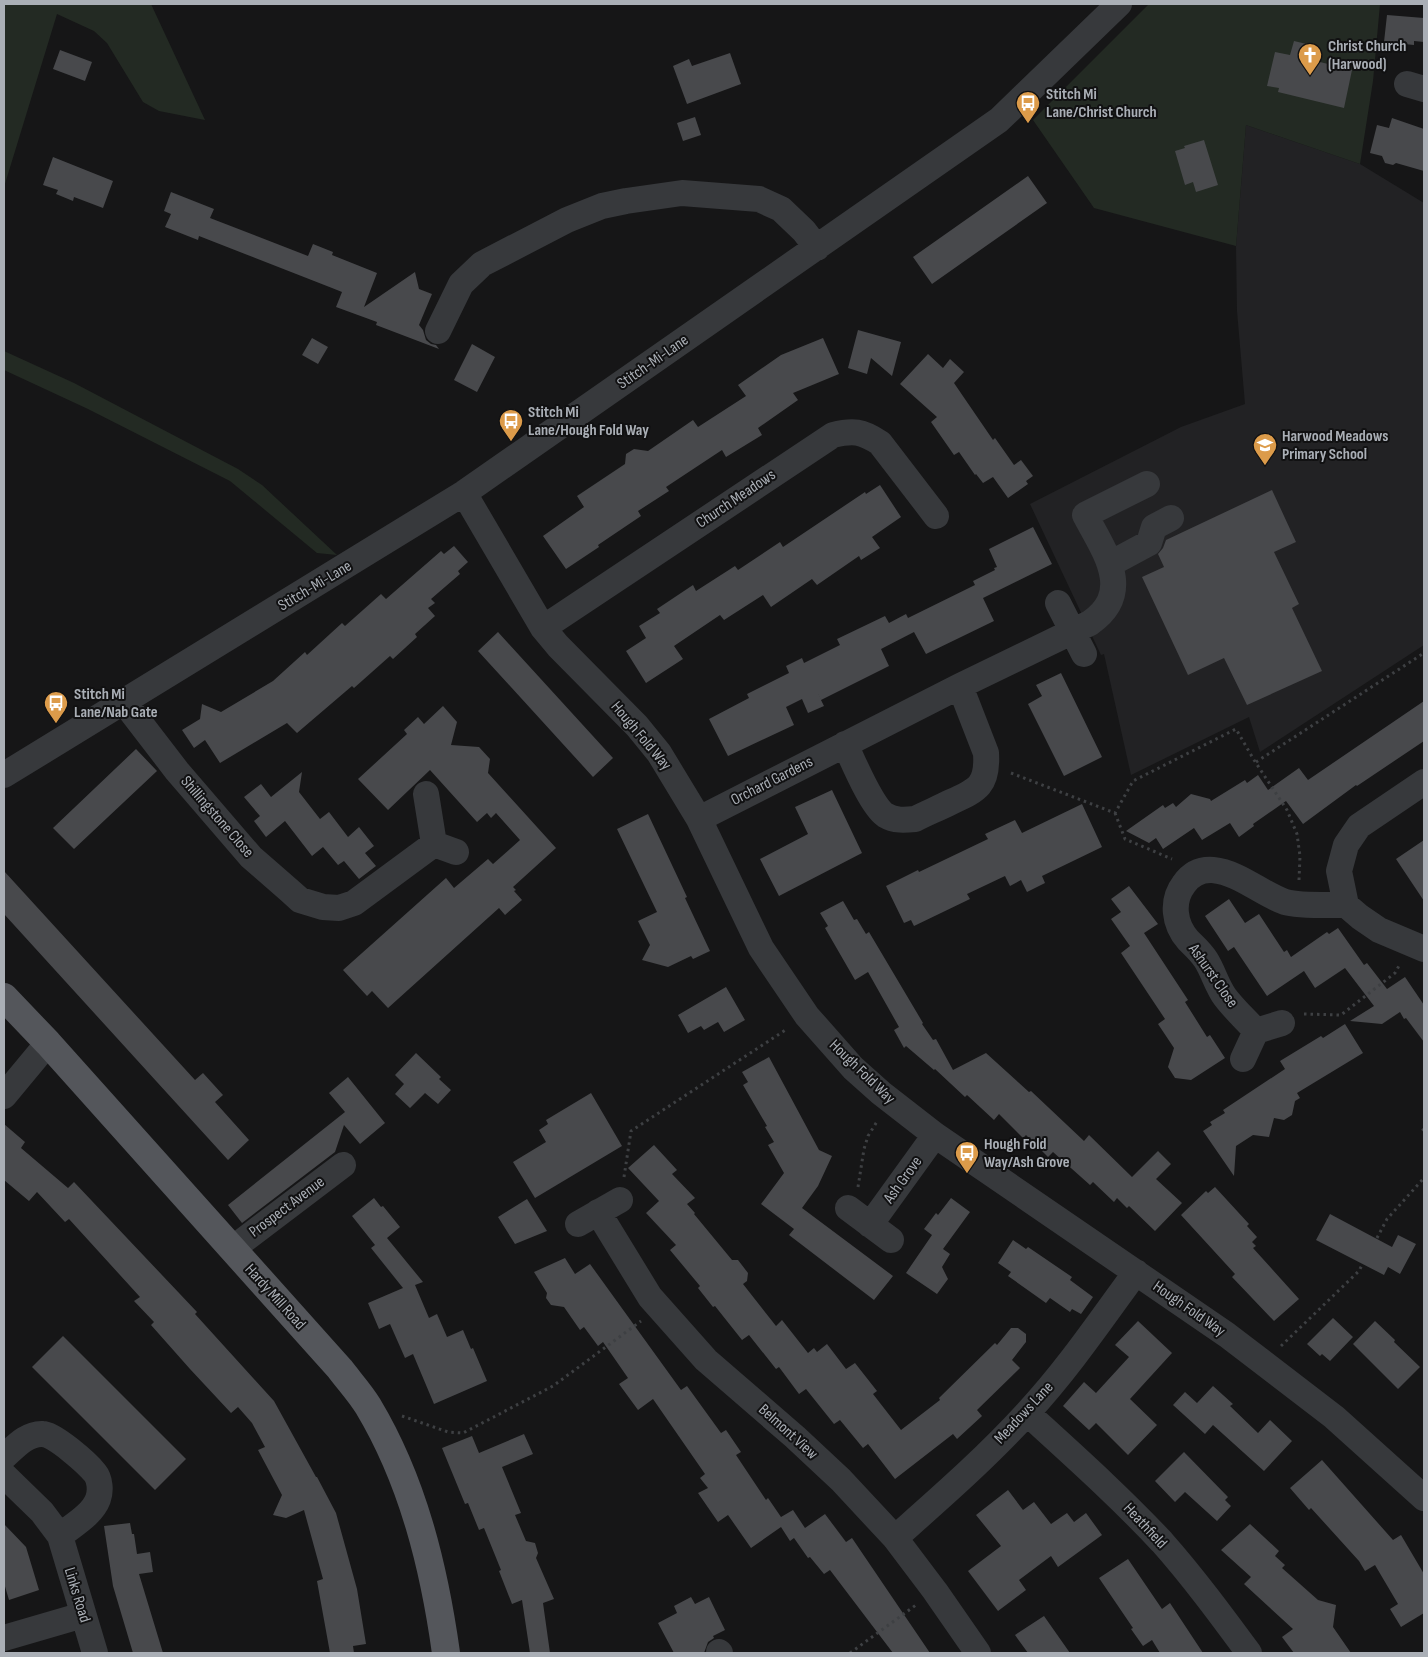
<svg xmlns="http://www.w3.org/2000/svg" width="1428" height="1657" font-family="'Sofia Sans Condensed',sans-serif">
	<style>
		.built { fill: #222224 }
		.green { fill: #232a23 }
		.building { fill: #48494c }
		.lines { fill: none; stroke-linecap: round; stroke-linejoin: round }
		.path { stroke: #3e4043; stroke-width: 3; stroke-dasharray: 2.5 4; stroke-linecap: butt }
		.minor { stroke: #37393c; stroke-width: 26 }
		.major { stroke: #54565b; stroke-width: 28 }
		.labels { text-anchor: middle; dominant-baseline: central; stroke-width: 4; stroke-linejoin: round; paint-order: stroke }
		.poi-label { font-size: 16px; font-weight: bold; fill: #aaafb6; stroke: #111112; text-anchor: start }
		.street-label { font-size: 16px; fill: #aaafb6; stroke: #111112 }
	</style>
	<rect width="100%" height="100%" fill="#161617"/>
	<path class="built" d="M1246,125L1360,164L1424,203V645L1260,752L1249,717L1131,775L1104,654L1101,655L1030,504L1181,427L1245,404L1237,311L1236,246Z"/>
	<path class="green" d="M4,4H151L205,120L159,111L143,102L107,43L94,31L57,14L4,187Z
		M1149,4H1380L1373,81L1360,164L1246,125L1236,246L1094,208L1033,120Z
		M4,351L74,383L238,469L262,485L337,555L317,553L230,481L88,409L4,370Z"/>
	<path class="building" d="M1387,15L1424,18V42L1414,41V45L1384,42Z
		M1294,41L1315,46L1312,60L1352,70L1344,108L1278,92L1279,88L1267,86L1275,52L1290,55Z
		M60,50L92,62L85,81L53,69Z
		M730,53L741,84L687,104L673,66L689,59L692,66Z
		M695,117L701,135L683,141L677,123Z
		M1392,118L1424,129V171L1396,163L1393,165L1385,163L1382,156L1370,153L1377,125L1389,128Z
		M1204,140L1218,185L1196,192L1193,182L1185,185L1175,151L1185,148L1184,146Z
		M53,157L113,181L103,208L74,197L73,201L56,194L58,190L43,185Z
		M1028,176L1047,203L932,284L913,257Z
		M171,192L214,209L210,218L308,256L313,244L333,252L332,255L377,273L364,307L415,272L419,289L432,294L419,325L423,330L426,340L431,344L436,345L439,349L376,325L377,322L336,307L342,292L332,288L199,236L198,240L165,227L171,214L164,211Z
		M858,330L901,342L892,376L871,358L867,374L848,368Z
		M312,338L328,347L318,364L302,355Z
		M823,338L839,374L793,393L798,400L758,428L762,435L726,457L722,450L666,487L669,491L638,511L641,516L598,545L599,547L566,569L543,536L584,507L577,496L625,464L626,454L634,449L648,451L693,420L698,427L746,396L738,385L781,355Z
		M472,344L495,357L477,392L454,380Z
		M928,354L943,368L950,359L964,372L954,383L993,440L995,438L1014,465L1021,460L1033,476L1026,481L1028,484L1008,498L993,477L983,483L976,474L975,475L959,452L954,455L931,422L937,417L900,384Z
		M880,485L901,517L872,537L880,548L861,560L859,556L817,585L812,579L771,607L763,595L724,620L720,615L674,646L683,659L646,683L626,651L646,638L639,626L660,613L657,609L693,585L696,591L735,566L738,570L780,542L783,547L865,492L866,494Z
		M1272,490L1296,542L1274,552L1299,604L1292,608L1322,671L1247,705L1224,658L1188,675L1142,577L1164,567L1158,554L1163,548L1166,540Z
		M1033,527L1052,564L983,598L994,621L926,654L914,632L881,649L889,666L821,700L817,692L824,706L808,713L802,699L786,707L794,725L728,756L709,719L749,698L747,694L789,673L786,666L802,658L804,663L840,645L837,639L885,616L889,623L906,614L908,618L975,585L973,581L995,570L994,568L997,567L989,549Z
		M454,546L468,562L458,571L460,574L431,599L435,603L428,608L435,616L415,634L417,637L393,659L390,656L354,688L352,686L297,733L287,723L220,763L205,740L194,748L182,730L200,719L202,704L221,712L273,681L305,652L307,655L342,623L345,626L381,594L386,599L441,551L444,554Z
		M498,632L613,758L593,777L478,651Z
		M1061,673L1102,757L1064,776L1028,704L1042,696L1036,685Z
		M1424,701V741L1357,786L1356,785L1303,824L1286,801L1253,824L1254,826L1239,837L1230,823L1202,840L1194,828L1163,849L1156,838L1149,843L1126,831L1163,805L1165,808L1173,803L1176,807L1191,794L1210,799L1211,801L1245,780L1247,783L1258,775L1268,790L1299,768L1308,780Z
		M443,706L457,722L451,745L479,747L490,759L488,773L556,848L513,887L516,890L514,891L522,900L505,915L499,908L388,1008L372,991L367,996L343,970L446,878L454,888L488,859L493,864L520,840L496,813L491,818L487,813L477,822L430,770L388,810L358,779L407,734L404,730L418,717L424,724Z
		M136,749L157,771L74,849L53,828Z
		M302,772L299,792L320,819L329,812L348,837L359,827L374,846L365,853L376,866L359,879L344,861L338,865L323,847L312,856L285,821L266,837L254,821L260,816L244,797L261,784L271,797Z
		M832,790L862,853L779,896L760,859L808,834L795,807Z
		M1082,804L1102,847L1042,876L1045,883L1027,892L1021,880L1010,886L1005,876L967,894L970,899L914,926L911,920L904,923L886,886L918,870L919,872L988,839L985,834L1015,820L1022,833Z
		M648,814L687,897L685,898L710,951L693,959L691,956L668,967L642,960L650,945L638,921L657,912L617,829Z
		M1424,840V901L1396,859Z
		M4,871L195,1080L203,1073L223,1095L215,1102L249,1140L228,1160L4,914Z
		M1129,886L1158,924L1144,933L1188,1000L1185,1002L1207,1037L1210,1035L1225,1058L1191,1080L1175,1078L1168,1067L1174,1048L1158,1024L1165,1019L1121,953L1130,946L1111,919L1121,912L1111,899Z
		M1229,899L1245,923L1259,914L1284,952L1287,950L1291,957L1327,932L1329,934L1338,928L1364,965L1367,963L1387,989L1405,977L1424,1005V1042L1406,1018L1404,1019L1400,1012L1382,1024L1350,1021L1374,1006L1345,968L1315,988L1304,971L1267,996L1234,947L1228,951L1205,916Z
		M843,901L854,920L857,919L866,934L869,932L923,1023L922,1024L933,1040L936,1039L953,1070L986,1053L1029,1092L1031,1091L1084,1141L1089,1135L1132,1177L1158,1151L1171,1164L1156,1179L1182,1203L1155,1231L1129,1206L1127,1208L1117,1198L1114,1202L1093,1182L1090,1185L1053,1152L1048,1157L1026,1135L1023,1138L999,1114L994,1120L967,1095L965,1097L935,1069L934,1070L906,1046L904,1048L894,1030L899,1027L868,972L855,980L825,928L828,926L820,913Z
		M726,987L745,1020L724,1032L718,1022L704,1030L701,1026L688,1033L678,1015Z
		M1345,1024L1363,1053L1297,1093L1300,1098L1295,1101L1292,1115L1284,1120L1274,1118L1269,1137L1253,1135L1236,1146L1234,1176L1203,1131L1212,1125L1210,1122L1225,1113L1223,1110L1285,1069L1280,1061L1321,1036L1323,1038Z
		M416,1053L441,1077L439,1079L451,1090L438,1104L425,1093L410,1108L395,1094L404,1084L395,1075Z
		M769,1057L819,1150L832,1156L818,1186L802,1208L893,1276L874,1300L789,1235L794,1229L761,1204L784,1173L768,1145L774,1142L765,1127L767,1126L743,1085L748,1082L742,1072Z
		M348,1077L385,1123L360,1144L344,1125L335,1152L242,1223L228,1205L345,1112L329,1093Z
		M591,1093L622,1146L535,1198L513,1162L546,1142L539,1130L548,1124L546,1120Z
		M4,1124L25,1142L21,1148L68,1188L74,1182L197,1312L195,1314L274,1401L316,1477H317L336,1513L357,1589L366,1644L353,1646L354,1653H330L317,1581L323,1579L304,1510L286,1518L273,1515L282,1495L258,1450L265,1447L252,1423L238,1407L231,1413L190,1369L151,1325L154,1322L134,1301L140,1297L69,1219L65,1222L37,1192L29,1201L4,1180Z
		M654,1145L677,1170L672,1174L695,1198L687,1204L695,1213L694,1214L732,1260H738L748,1273L747,1281L743,1284L776,1326L782,1320L808,1353L814,1348L817,1352L827,1344L846,1369L855,1363L877,1391L873,1394L901,1430L940,1400L939,1398L995,1343L997,1345L1011,1328H1018L1026,1334V1342L1012,1360L1020,1368L977,1410L982,1416L957,1439L953,1434L895,1479L868,1444L863,1448L840,1420L834,1424L806,1389L799,1394L779,1367L776,1369L749,1335L742,1340L715,1306L713,1307L698,1288L700,1286L670,1250L676,1245L646,1213L659,1201L628,1168Z
		M1215,1187L1249,1224L1247,1226L1257,1237L1252,1242L1256,1246L1253,1248L1299,1299L1274,1321L1232,1277L1235,1274L1181,1215L1206,1191L1208,1193Z
		M374,1198L381,1207L383,1206L400,1227L387,1238L423,1282L415,1285L429,1318L437,1314L447,1337L463,1330L471,1349L473,1348L487,1381L434,1404L413,1354L405,1358L390,1324L379,1329L368,1303L403,1288L371,1248L375,1245L352,1216Z
		M951,1198L970,1212L943,1249L950,1254L942,1267L948,1279L937,1294L906,1273L932,1235L924,1229L936,1213L938,1215Z
		M527,1199L547,1231L515,1244L498,1217Z
		M1330,1214L1392,1247L1398,1235L1416,1244L1400,1274L1388,1267L1384,1275L1316,1240Z
		M1013,1240L1026,1249L1028,1247L1072,1277L1070,1280L1093,1297L1081,1314L1072,1309L1070,1312L1050,1298L1046,1303L1008,1276L1011,1272L998,1263Z
		M565,1258L575,1274L590,1264L681,1390L687,1386L721,1433L726,1430L741,1452L736,1455L766,1500L768,1498L781,1517L793,1510L805,1528L825,1514L846,1542L852,1538L930,1653H893L830,1570L824,1574L810,1557L808,1558L794,1538L790,1541L781,1527L751,1548L728,1515L718,1522L698,1493L708,1488L700,1478L705,1474L653,1399L638,1410L619,1384L628,1378L603,1342L598,1346L584,1327L580,1330L564,1307L551,1305L546,1298L547,1293L534,1272Z
		M1333,1318L1353,1337L1330,1361L1322,1354L1320,1356L1307,1344Z
		M1138,1321L1172,1353L1130,1399L1157,1425L1128,1455L1096,1423L1089,1430L1063,1406L1084,1382L1096,1393L1129,1357L1115,1345Z
		M1375,1321L1395,1340L1394,1342L1420,1367L1398,1389L1353,1344Z
		M63,1336L186,1459L155,1490L32,1367Z
		M1213,1386L1233,1404L1230,1406L1258,1433L1270,1420L1292,1441L1264,1471L1213,1425L1205,1434L1173,1405L1185,1392L1197,1403Z
		M524,1434L533,1454L502,1467L521,1513L515,1515L526,1541L535,1543L538,1553L536,1558L554,1599L543,1603L550,1653H530L522,1600L512,1604L499,1571L501,1570L484,1528L479,1530L468,1503L465,1504L442,1448L472,1436L479,1453Z
		M1184,1452L1228,1497L1225,1500L1231,1506L1217,1521L1185,1492L1175,1502L1155,1481Z
		M1322,1460L1393,1540L1401,1535L1424,1574V1613L1401,1627L1390,1609L1398,1604L1375,1565L1365,1571L1359,1561L1311,1508L1309,1510L1290,1488Z
		M1008,1490L1023,1510L1034,1502L1051,1524L1067,1513L1074,1522L1086,1513L1102,1535L1058,1567L1051,1556L1019,1580L1026,1590L998,1611L968,1571L1001,1546L976,1515Z
		M130,1523L132,1534H134L137,1554L150,1552L153,1572L139,1574L163,1653H133L113,1586L104,1526Z
		M4,1524L26,1547L39,1590L9,1600L4,1583Z
		M1250,1524L1279,1551L1275,1556L1285,1565L1282,1568L1318,1600L1336,1605L1333,1627L1351,1653H1294L1282,1637L1293,1629L1244,1584L1251,1577L1221,1550Z
		M1128,1559L1162,1609L1170,1603L1203,1653H1160L1152,1640L1143,1646L1131,1629L1133,1628L1099,1578Z
		M691,1597L695,1604L709,1597L725,1630L713,1636L714,1638L708,1642L704,1653H674L658,1623L677,1613L674,1606Z
		M1044,1616L1070,1653H1028L1015,1635Z"/>
	<g class="lines">
		<path class="path" d="M1256,762L1424,653
			M1011,773L1115,813L1133,781L1236,729L1254,760L1287,810L1297,834L1300,856L1299,880
			M1115,813L1125,839L1172,859
			M1304,1014L1341,1015L1395,973L1400,964
			M1424,1129L1422,1131L1424,1133
			M624,1177L631,1131L787,1029
			M858,1187L864,1149L868,1136L878,1120
			M1377,1238L1387,1219L1424,1178
			M1281,1346L1359,1271L1362,1265
			M402,1416L448,1432L463,1433L553,1386L641,1321
			M850,1653L916,1605"/>
		<path class="minor" d="M1407,84L1424,89
			M438,331L461,284L482,264L567,220L602,206L626,201L682,193L759,199L781,209L804,231L817,248
			M464,493L543,628L558,646L637,726L659,753L699,819L761,948L807,1016L853,1068L881,1093L935,1135L1227,1335L1334,1417L1424,1498
			M1110,564L1149,543L1154,527L1171,518
			M1058,603L1084,654
			M543,628L833,435C853,430 862,431 880,443L936,516
			M124,702L177,771L251,857L290,891L300,900L323,907L339,908L354,903L434,844
			M845,744C853,761 871,805 885,815C895,821 905,820 915,819C927,813 939,808 951,802C978,790 988,785 986,753L960,686
			M4,775L464,493L999,120L1119,4
			M1424,782L1359,826L1346,845L1339,871L1346,905L1360,917L1379,930L1424,949
			M426,794L434,844L456,852
			M699,819L960,686L1090,623C1135,592 1104,551 1085,515L1147,484
			M1256,1031C1246,1020 1234,1009 1225,997C1217,986 1213,971 1206,960C1201,952 1194,946 1188,940C1174,924 1171,901 1184,884C1191,874 1200,869 1213,870C1240,873 1260,893 1285,902C1298,906 1331,905 1346,905
			M1243,1059L1256,1031L1282,1023
			M4,1096L48,1043
			M848,1208L891,1240
			M598,1212L650,1297L706,1360L795,1437L841,1480L895,1538L935,1591L978,1653
			M578,1224L620,1200
			M870,1225L935,1135
			M232,1249L343,1165
			M1027,1413C1073,1455 1119,1496 1162,1542C1193,1577 1221,1615 1249,1653
			M4,1457C15,1447 27,1433 43,1434C54,1434 87,1463 95,1473C100,1479 101,1491 98,1499C92,1515 73,1525 60,1536
			M4,1475L42,1512L60,1536L95,1653
			M895,1538C940,1498 986,1458 1027,1413C1067,1370 1101,1320 1136,1272
			M4,1638L83,1615
			M719,1652L720,1653"/>
		<path class="major" d="M4,997L48,1043L340,1369C349,1381 360,1393 368,1406C413,1481 434,1567 446,1653"/>
	</g>
	<defs>
		<g id="church-pin" transform="scale(1.25)"><path d="M0 17L-7.5 6A9.5 9.5 0 1 1 7.5 6Z" fill="#dc9b4a" stroke="#111112"/><path d="M-1.2-6h2.4v3.5h3.3v2.4h-3.3V6h-2.4V-.1h-3.3v-2.4h3.3Z" fill="#fff"/></g>
		<g id="bus-pin" transform="scale(1.25)"><path d="M0 17L-7.5 6A9.5 9.5 0 1 1 7.5 6Z" fill="#dc9b4a" stroke="#111112"/><path d="M-5-6H5V4H4V6H2V4H-2V6H-4V4H-5ZM-3.5-4V0h7V-4ZM-3.5 1.2v1.5H-2V1.2ZM2 1.2v1.5H3.5V1.2Z" fill="#fff"/></g>
		<g id="school-pin" transform="scale(1.25)"><path d="M0 17L-7.5 6A9.5 9.5 0 1 1 7.5 6Z" fill="#dc9b4a" stroke="#111112"/><path d="M0-5L7-2L0 1L-7-2ZM-4 1L0 2.5L4 1V4Q0 6-4 4Z" fill="#fff"/></g>
	</defs>
	<g fill-rule="evenodd">
		<use href="#church-pin" x="1310" y="55"/>
		<use href="#bus-pin" x="1028" y="103"/>
		<use href="#bus-pin" x="511" y="421"/>
		<use href="#school-pin" x="1265" y="445"/>
		<use href="#bus-pin" x="56" y="703"/>
		<use href="#bus-pin" x="967" y="1153"/>
	</g>
	<g class="labels">
		<g class="poi-label">
			<text x="1328" y="46">Christ Church<tspan x="1328" dy="18">(Harwood)</tspan></text>
			<text x="1046" y="94">Stitch Mi<tspan x="1046" dy="18">Lane/Christ Church</tspan></text>
			<text x="528" y="412">Stitch Mi<tspan x="528" dy="18">Lane/Hough Fold Way</tspan></text>
			<text x="1282" y="436">Harwood Meadows<tspan x="1282" dy="18">Primary School</tspan></text>
			<text x="74" y="694">Stitch Mi<tspan x="74" dy="18">Lane/Nab Gate</tspan></text>
			<text x="984" y="1144">Hough Fold<tspan x="984" dy="18">Way/Ash Grove</tspan></text>
		</g>
		<g class="street-label">
			<text transform="translate(653 362) rotate(-35)">Stitch-Mi-Lane</text>
			<text transform="translate(736 499) rotate(-34)">Church Meadows</text>
			<text transform="translate(315 586) rotate(-31)">Stitch-Mi-Lane</text>
			<text transform="translate(641 736) rotate(50)">Hough Fold Way</text>
			<text transform="translate(772 781) rotate(-27)">Orchard Gardens</text>
			<text transform="translate(217 817) rotate(49)">Shillingstone Close</text>
			<text transform="translate(1213 976) rotate(55)">Ashurst Close</text>
			<text transform="translate(862 1072) rotate(44)">Hough Fold Way</text>
			<text transform="translate(903 1180) rotate(-54)">Ash Grove</text>
			<text transform="translate(287 1207) rotate(-37)">Prospect Avenue</text>
			<text transform="translate(275 1297) rotate(48)">Hardy Mill Road</text>
			<text transform="translate(1189 1309) rotate(35)">Hough Fold Way</text>
			<text transform="translate(1024 1413) rotate(-47)">Meadows Lane</text>
			<text transform="translate(788 1432) rotate(42)">Belmont View</text>
			<text transform="translate(1145 1526) rotate(47)">Heathfield</text>
			<text transform="translate(77 1595) rotate(73)">Links Road</text>
		</g>
	</g>
	<rect width="1428" height="1657" fill="none" stroke="#aaafb6" stroke-width="10"/>
</svg>
